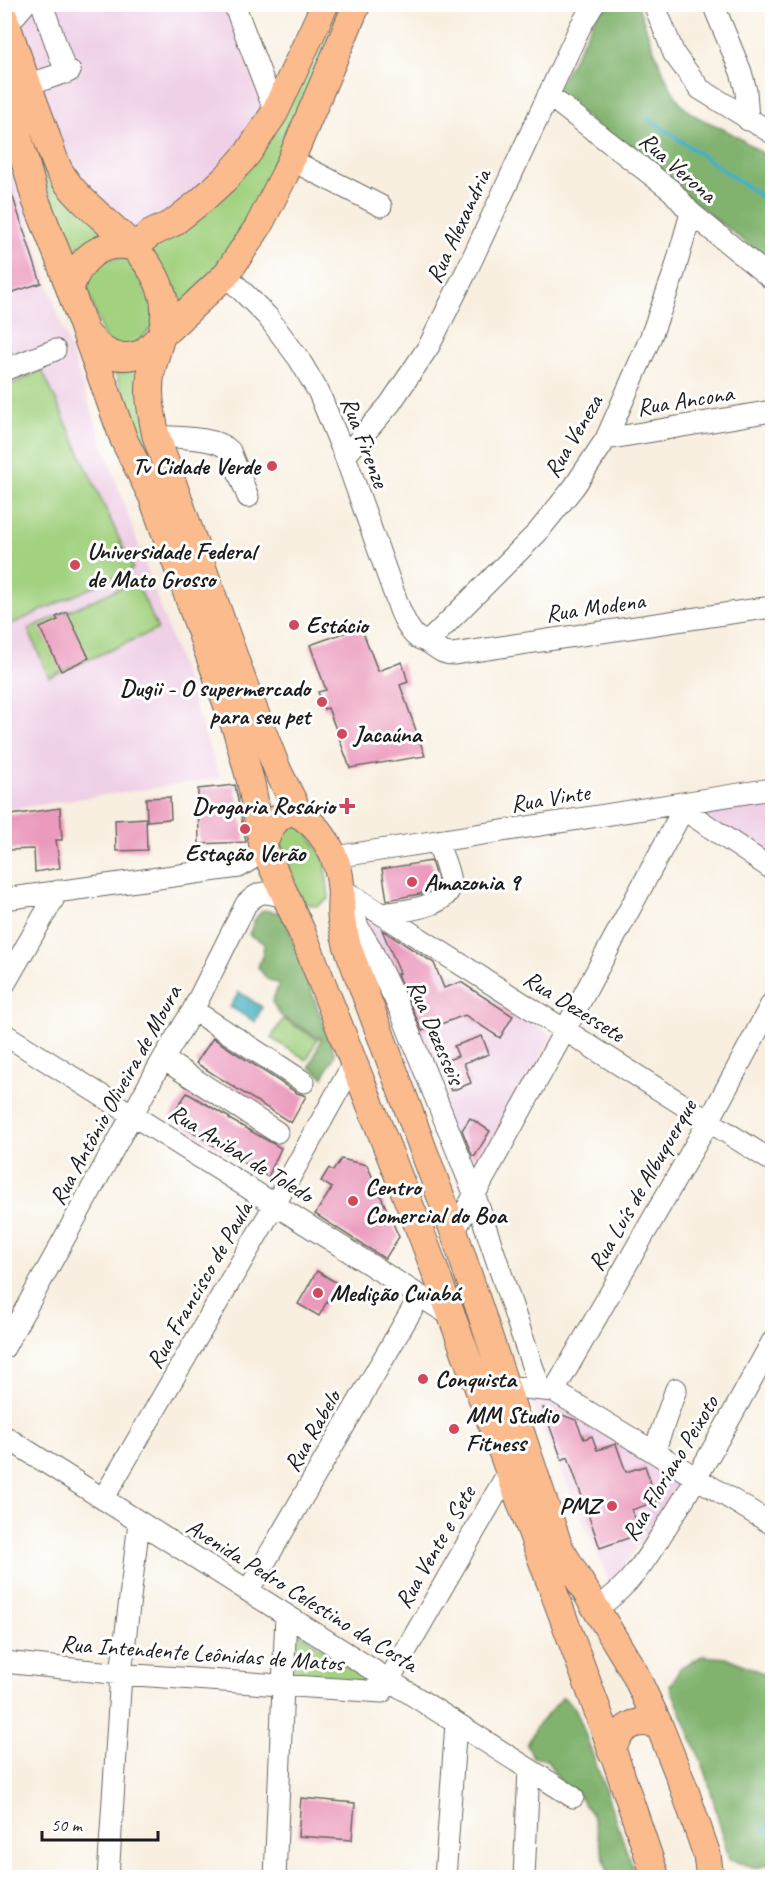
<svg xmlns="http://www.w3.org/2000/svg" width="777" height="1882" font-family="Caveat,sans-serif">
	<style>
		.built { fill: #efd0e6 }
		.green { fill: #a2d17f; stroke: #5f764e; stroke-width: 1.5 }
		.forest { fill: #81b36e; stroke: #4e6845; stroke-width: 1.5 }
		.water { fill: #43b0c0; stroke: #30666e; stroke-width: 1.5 }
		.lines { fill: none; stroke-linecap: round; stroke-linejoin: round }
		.stream { stroke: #43b0c0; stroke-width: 4.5 }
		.building { fill: #eb99bc }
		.minor-casing { stroke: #696661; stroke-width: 23 }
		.major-casing { stroke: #696661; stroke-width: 29 }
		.minor { stroke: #fff; stroke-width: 21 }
		.major { stroke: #fbbb8d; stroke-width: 27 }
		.poi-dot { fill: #d1495b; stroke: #fff; stroke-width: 2 }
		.labels { text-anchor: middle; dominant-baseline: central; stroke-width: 6; stroke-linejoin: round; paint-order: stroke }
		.street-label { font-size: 24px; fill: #1c1c1c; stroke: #fff }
		.poi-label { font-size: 24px; font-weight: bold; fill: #1c1c1c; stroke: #fff; text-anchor: start }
	</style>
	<rect width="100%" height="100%" fill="#fff"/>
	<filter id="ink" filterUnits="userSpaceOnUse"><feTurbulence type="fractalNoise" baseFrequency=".0167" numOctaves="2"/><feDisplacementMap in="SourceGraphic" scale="12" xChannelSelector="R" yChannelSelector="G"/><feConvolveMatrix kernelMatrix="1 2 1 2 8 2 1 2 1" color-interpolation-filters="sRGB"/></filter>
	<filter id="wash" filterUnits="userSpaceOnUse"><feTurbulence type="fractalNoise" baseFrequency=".008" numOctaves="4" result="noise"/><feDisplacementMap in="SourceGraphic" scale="24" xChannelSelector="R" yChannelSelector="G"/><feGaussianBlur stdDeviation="1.35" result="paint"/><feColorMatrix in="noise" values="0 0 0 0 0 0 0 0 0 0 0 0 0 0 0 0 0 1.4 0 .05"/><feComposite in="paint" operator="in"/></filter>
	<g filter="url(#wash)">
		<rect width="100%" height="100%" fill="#f8efe0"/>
		<path class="built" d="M9,5H227L267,108L222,173L141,235L68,176Z
			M4,147L63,329L220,778L5,810Z
			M772,797V862L692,809Z
			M350,908L553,1036L462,1192Z
			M529,1396L555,1398L681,1480L611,1586Z"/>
		<path class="green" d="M332,5H349L250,226L174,315L150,251L161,239L196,215Z
			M23,106L106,233L82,244L71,255L53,206Z
			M122,257C150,271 149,295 155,323L132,350L105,341L86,286L85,279L97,262Z
			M42,370L133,569L5,627V387Z
			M141,370L175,517L142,446L115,373Z
			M136,581L158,629L49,677L28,629Z
			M292,823L303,825L325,860L329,899L317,906C310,905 305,904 301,897C294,887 279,850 281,838C282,830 286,827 292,823Z
			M283,1019L317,1039L307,1060L271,1038Z
			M290,1626L363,1677L365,1684H288Z"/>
		<path class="forest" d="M602,5H638C646,29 667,90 684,107C696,119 710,122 725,130C741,138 756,150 772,159V263L555,93Z
			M263,910L283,913L335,1055L323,1077L310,1067L321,1039L281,1016L272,1002L279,984L267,979L258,967L263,953L264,943L249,935L255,919Z
			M702,1656L728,1658L772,1677V1863L757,1868L729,1860L706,1773L670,1686L681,1667Z
			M563,1697L574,1707L581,1722L636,1877H609L592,1815L576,1792L560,1782L547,1760L533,1757L527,1745L536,1727Z"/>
		<path class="water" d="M239,992L262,1007L255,1022L230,1007Z"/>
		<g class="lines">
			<path class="stream" d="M648,118L772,204
				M765,1831L772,1820"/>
		</g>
		<g id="blocks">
			<path class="building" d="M4,179H7L41,283L4,295Z
				M67,612L89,658L61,671L40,628L58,620L56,617Z
				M361,627L378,671L402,662L408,682L400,685L425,756L350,768L328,708L324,709L318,692L326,690L310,645Z
				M235,785L246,842L199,844L198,789Z
				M170,797L171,819L147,821L146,798Z
				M60,808L62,840H56L60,868L35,872L34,849L7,850L4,816Z
				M146,818L147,850L116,851L115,820Z
				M431,861L437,880L434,888L420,894L387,900L382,869Z
				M382,930L434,963L444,988L461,982L513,1016L500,1038L465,1015L422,1031L397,974L400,973Z
				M482,1036L489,1054L464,1063L471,1083L451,1091L440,1063L458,1056L454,1046Z
				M213,1038L297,1093L306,1096L291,1123L196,1063Z
				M187,1093L230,1118L229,1119L281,1148L268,1177L213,1145L170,1117Z
				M470,1118L490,1131L475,1156L472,1155L462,1130Z
				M341,1159L367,1165L399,1237L385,1259L315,1214L332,1188L321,1181L329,1168L333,1171Z
				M317,1271L337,1283L319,1316L298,1304Z
				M543,1408L576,1420L584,1439L592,1436L597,1450L616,1444L626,1472L645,1466L657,1501L632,1510L639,1529L629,1533L631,1537L600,1548L568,1457L562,1460Z
				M301,1798L355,1803L352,1840L298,1836Z"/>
		</g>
	</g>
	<g filter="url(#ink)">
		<use href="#blocks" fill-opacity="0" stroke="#696661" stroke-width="1.5"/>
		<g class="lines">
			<g class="minor-casing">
				<path id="minor" d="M42,4L66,73
					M234,4L275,112
					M654,4L674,54L700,89L772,133
					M713,4L741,72L746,91L748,120
					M7,25L25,4
					M27,85L70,71
					M548,95L672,191L691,213L772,279
					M291,160L381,206
					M226,275L267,316L299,359L319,393L345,456L400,610C404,619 409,632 418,638C421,640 425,640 427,642C437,647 440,654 453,654L772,607
					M4,370L55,350
					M156,436C176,438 216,436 230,451L248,497
					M606,439L772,411
					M345,456L390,404L429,346L467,270L580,27L594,4
					M428,642L537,533L574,487L606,439L650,339L674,273L691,213
					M677,805L772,869
					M335,857L772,789
					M343,888L348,893L772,1161
					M348,893L358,927L370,947L401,1012L474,1193L540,1389
					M4,899L239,867L256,856L263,846
					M382,914C399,911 452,908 450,883C449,869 441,854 437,841
					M4,985L58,891
					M193,1010L304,1082
					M4,1034L450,1315
					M163,1059L277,1132
					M454,1232L565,1030L678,819L677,805
					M4,1348L163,1059L193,1010L246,904C261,889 266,892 285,897
					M504,1386L554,1391L772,1524
					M554,1391L709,1121L772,1003
					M4,1436L573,1797
					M654,1452L676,1389
					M103,1499L275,1204L353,1064
					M248,1591L420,1296
					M597,1608C637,1581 651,1550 677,1510C711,1455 741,1398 772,1342
					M4,1662L121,1674L382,1692L509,1471
					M108,1878L121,1674L139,1522
					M275,1878L286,1615
					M445,1878L456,1723
					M524,1878L529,1769"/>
			</g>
			<g class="major-casing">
				<path id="major" d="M4,17C17,55 30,92 44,129C49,143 53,159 60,172C87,217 146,240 162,293C171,319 156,348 151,373C147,395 152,415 156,436L243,682L278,771L300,815
					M4,86L36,201L58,256L124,440L152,496L237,732L251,783L263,846L304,937L424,1241L617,1763L656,1878
					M133,247L150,234L173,223L202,200L227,177L248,153L275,112L325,4
					M70,289C79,259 101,239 133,247
					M86,333C103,354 116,362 143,353L226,275L258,227L285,174L357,4
					M263,846C269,829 274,817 292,811C321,824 339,856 341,888C342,897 340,907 341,916C342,926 345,935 347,945L454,1232L559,1547L634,1672L659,1725L684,1788L707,1855L710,1878
					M611,1751C620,1728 633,1717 659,1725"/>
			</g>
			<use href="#minor" class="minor"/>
			<use href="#major" class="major"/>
		</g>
	</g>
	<g class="poi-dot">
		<circle cx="272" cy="466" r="6"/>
		<circle cx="75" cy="565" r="6"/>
		<circle cx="294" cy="625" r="6"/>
		<circle cx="322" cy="702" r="6"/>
		<circle cx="342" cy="734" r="6"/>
		<path d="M344 797h6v6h6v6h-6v6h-6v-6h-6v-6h6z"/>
		<circle cx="245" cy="829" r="6"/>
		<circle cx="412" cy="882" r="6"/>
		<circle cx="353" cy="1201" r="6"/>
		<circle cx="318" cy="1293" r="6"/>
		<circle cx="423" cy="1379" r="6"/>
		<circle cx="454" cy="1429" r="6"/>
		<circle cx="612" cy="1506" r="6"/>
	</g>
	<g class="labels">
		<g class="street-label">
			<text transform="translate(678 167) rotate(41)">Rua Verona</text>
			<text transform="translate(458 226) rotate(-65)">Rua Alexandria</text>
			<text transform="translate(685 400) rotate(-9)">Rua Ancona</text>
			<text transform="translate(573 436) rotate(-59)">Rua Veneza</text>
			<text transform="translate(365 442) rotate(69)">Rua Firenze</text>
			<text transform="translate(595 607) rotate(-8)">Rua Modena</text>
			<text transform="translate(550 798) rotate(-9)">Rua Vinte</text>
			<text transform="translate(574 1006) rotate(32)">Rua Dezessete</text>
			<text transform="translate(436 1032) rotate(67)">Rua Dezesseis</text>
			<text transform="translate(115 1095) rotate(-61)">Rua Antônio Oliveira de Moura</text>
			<text transform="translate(241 1153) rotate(32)">Rua Anibal de Toledo</text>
			<text transform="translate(642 1185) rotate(-60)">Rua Luís de Albuquerque</text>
			<text transform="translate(199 1285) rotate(-60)">Rua Francisco de Paula</text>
			<text transform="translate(312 1431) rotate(-60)">Rua Rabelo</text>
			<text transform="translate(670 1468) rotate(-59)">Rua Floriano Peixoto</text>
			<text transform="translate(435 1547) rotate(-60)">Rua Vente e Sete</text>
			<text transform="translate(302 1595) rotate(32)">Avenida Pedro Celestino da Costa</text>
			<text transform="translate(202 1653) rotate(4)">Rua Intendente Leônidas de Matos</text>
		</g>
		<g class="poi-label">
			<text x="260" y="466" text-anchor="end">Tv Cidade Verde</text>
			<text x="87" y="551">Universidade Federal<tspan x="87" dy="28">de Mato Grosso</tspan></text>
			<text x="306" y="625">Estácio</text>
			<text x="310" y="688" text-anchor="end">Dugii - O supermercado<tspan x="310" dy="28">para seu pet</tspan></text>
			<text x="354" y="734">Jacaúna</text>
			<text x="335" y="806" text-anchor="end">Drogaria Rosário</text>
			<text x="245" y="853" text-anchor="middle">Estação Verão</text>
			<text x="424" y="882">Amazonia 9</text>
			<text x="365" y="1187">Centro<tspan x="365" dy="28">Comercial do Boa</tspan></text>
			<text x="330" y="1293">Medição Cuiabá</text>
			<text x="435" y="1379">Conquista</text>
			<text x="466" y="1415">MM Studio<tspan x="466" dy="28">Fitness</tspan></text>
			<text x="600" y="1506" text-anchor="end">PMZ</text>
		</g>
	</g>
	<rect width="777" height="1882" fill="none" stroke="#fff" stroke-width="24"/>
	<path d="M42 1831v9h116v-9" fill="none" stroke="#1c1c1c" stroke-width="3"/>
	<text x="51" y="1831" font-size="18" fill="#1c1c1c" stroke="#ffffff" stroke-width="4.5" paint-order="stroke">50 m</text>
</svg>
